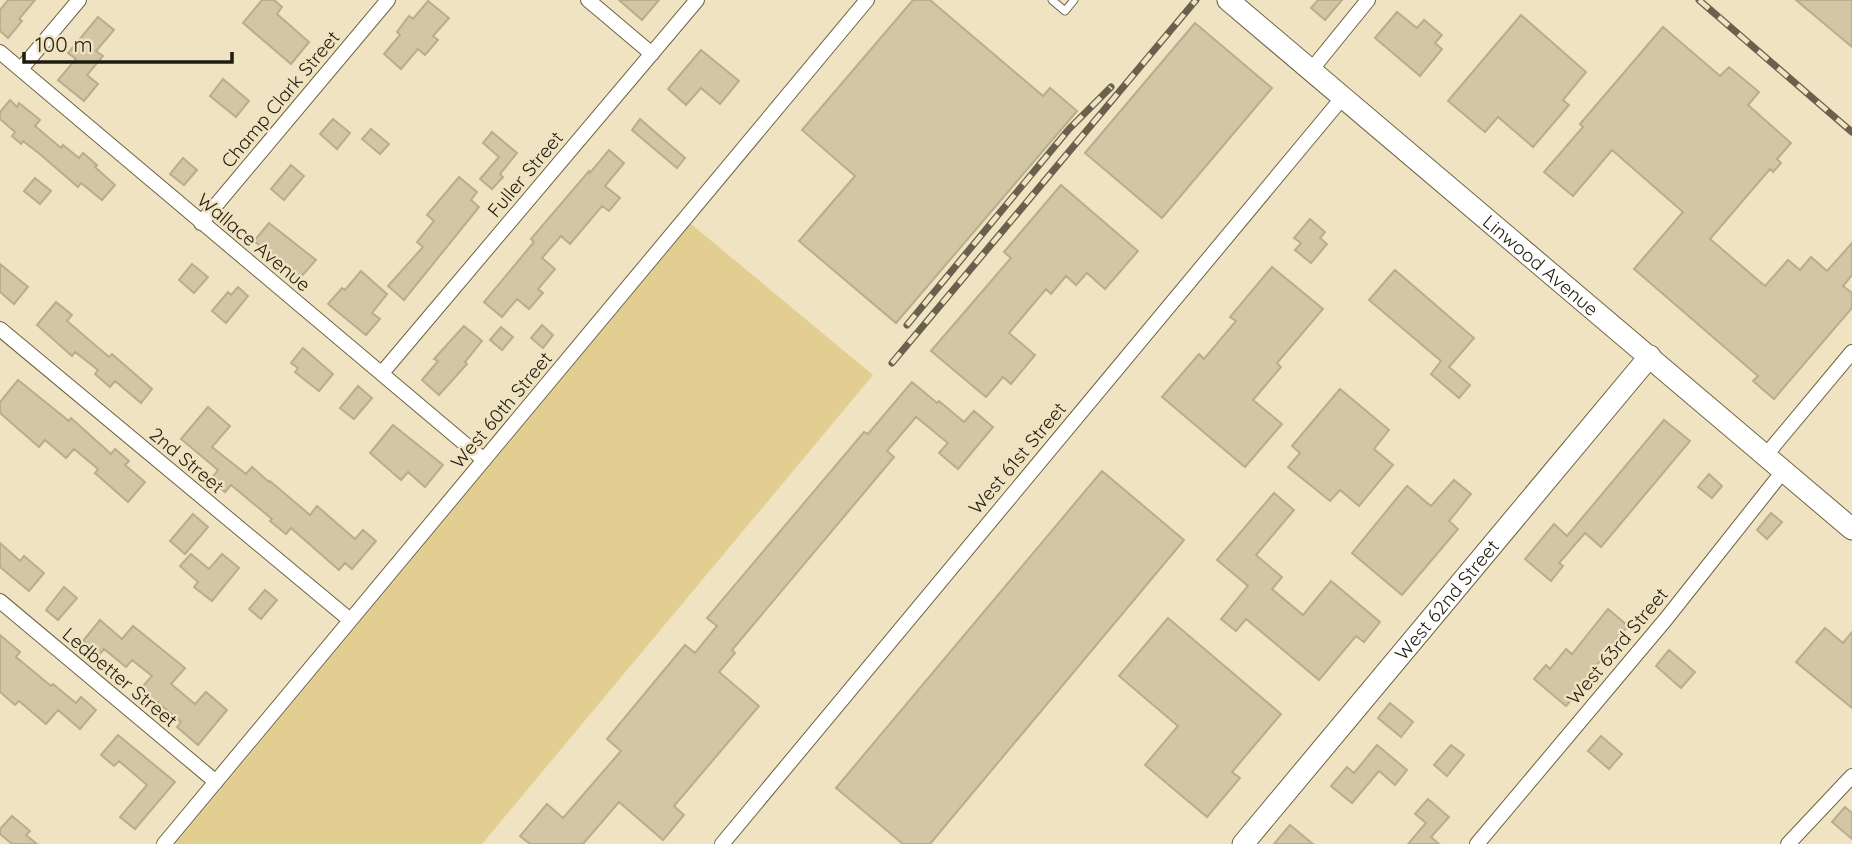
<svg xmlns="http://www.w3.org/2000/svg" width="1852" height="844" font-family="Quicksand,sans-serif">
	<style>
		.green { fill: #e3ce92 }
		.building { fill: #d2c6a5; stroke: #b9ad8c; stroke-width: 2 }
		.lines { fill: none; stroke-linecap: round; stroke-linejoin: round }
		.lane-casing { stroke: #6e6344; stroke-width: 9 }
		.street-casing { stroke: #6e6344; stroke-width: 16 }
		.secondary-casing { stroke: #6e6344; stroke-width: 23 }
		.lane { stroke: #fff; stroke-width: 7 }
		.street { stroke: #fff; stroke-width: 14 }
		.secondary { stroke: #fff; stroke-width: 21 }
		.rail-casing { stroke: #69614d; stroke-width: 7 }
		.rail { stroke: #efe3c1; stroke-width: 4.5; stroke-dasharray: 13; stroke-linecap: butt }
		.labels { text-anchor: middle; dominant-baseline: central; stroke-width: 5; stroke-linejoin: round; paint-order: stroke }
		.street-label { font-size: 19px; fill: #201b0f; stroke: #efe3c1 }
	</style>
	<rect width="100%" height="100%" fill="#efe3c1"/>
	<path class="green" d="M691,224L873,375L482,844H175Z"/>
	<path class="building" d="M8,0H35L19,19L22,21L8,38L0,31V10Z
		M262,0H274L282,7L277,14L309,42L291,64L243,23Z
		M619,0H659L642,20Z
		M913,0H930L1043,96L1050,88L1077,111L896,323L799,241L855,176L802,130Z
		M1318,0H1342L1325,20L1311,8Z
		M1796,0H1852V47Z
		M428,1L449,18L433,36L438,40L425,55L418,49L401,69L384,54L400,35L397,32L409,16L413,19Z
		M1397,12L1417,28L1424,20L1442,35L1435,43L1442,49L1420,76L1375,38Z
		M1521,15L1586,72L1563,100L1569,105L1533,147L1498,117L1485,132L1448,101Z
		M98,17L114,30L96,51L103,56L87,75L98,84L84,101L58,80L76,59L68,53Z
		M1195,23L1272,88L1162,218L1085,153Z
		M1663,27L1720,76L1729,67L1759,92L1748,105L1791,143L1777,159L1781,163L1773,172L1770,169L1710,239L1765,286L1788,260L1800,270L1811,257L1827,271L1852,243V275L1843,286L1852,293V308L1774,399L1753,381L1758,376L1634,269L1683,212L1612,150L1573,196L1544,172L1583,127L1580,124Z
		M701,50L739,81L720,104L701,88L686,105L668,89Z
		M223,79L249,101L236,117L210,96Z
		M10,100L17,107L19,103L40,120L35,126L61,148L63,145L79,158L83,153L97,165L95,167L115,185L102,200L81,183L78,187L41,155L23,141L21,144L12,136L15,132L0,119V112Z
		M333,119L350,133L337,149L320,134Z
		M640,119L685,158L677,168L632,130Z
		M371,129L389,144L380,154L362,139Z
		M492,132L517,153L500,174L503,177L492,189L480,179L499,157L483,143Z
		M609,150L624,163L605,186L620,198L609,211L602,206L570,244L561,236L542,258L555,269L538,289L543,293L529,309L517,299L502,317L484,302L534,242L531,239L589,171L590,173Z
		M183,158L197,170L184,185L170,174Z
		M291,165L304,176L284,200L271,189Z
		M459,177L477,192L471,200L479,207L404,300L388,286L423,247L417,242L434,221L427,215Z
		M35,178L51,191L40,204L24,191Z
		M1061,185L1138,251L1105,289L1087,273L1076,285L1066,276L1051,294L1046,289L1009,333L1035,355L1011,384L1003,377L986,397L931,351L1011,258L1004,252Z
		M1310,219L1325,232L1320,238L1327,244L1311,263L1295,250L1301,243L1294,238Z
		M269,223L316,260L299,279L254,241Z
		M0,264L28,287L14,304L0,292Z
		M192,264L208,277L194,293L179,280Z
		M1272,267L1323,309L1277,363L1281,367L1253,400L1282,424L1245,467L1162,397L1199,354L1204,359L1236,321L1230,317Z
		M1395,270L1474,338L1449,367L1470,385L1459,398L1431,374L1441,361L1369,300Z
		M361,271L387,294L372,313L380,319L366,335L328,304L342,288L345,290Z
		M238,287L248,296L226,323L212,311L228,292L231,295Z
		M56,302L72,315L67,321L109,357L112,354L152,389L141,403L115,381L110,387L95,374L98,370L75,352L72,356L37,325Z
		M542,325L553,335L543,348L531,338Z
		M464,326L482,341L465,362L467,364L439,395L422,380L438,361L434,359Z
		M501,327L513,337L502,350L490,340Z
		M303,348L333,374L319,391L295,372L298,368L291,363Z
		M18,380L69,421L71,418L111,454L115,449L129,461L125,465L145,482L128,502L95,473L98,469L74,449L66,458L45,440L39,447L0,413V402Z
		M912,382L937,403L939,401L964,422L974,411L993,427L958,469L939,453L948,443L916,417L887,451L894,457L732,650L735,653L719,672L759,706L674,806L684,815L663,840L619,802L583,844H530L520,836L547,804L563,818L621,751L607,739L685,645L695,653L717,626L707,618L864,432L868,434Z
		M358,386L372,398L354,419L340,408Z
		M1340,389L1389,430L1374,449L1393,465L1359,506L1340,490L1330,501L1288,467L1300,453L1292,446Z
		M208,407L230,426L212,447L246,474L252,467L269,482L270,481L310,515L317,506L355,539L363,530L376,541L352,569L345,563L339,570L291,528L286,534L270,521L272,519L231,485L225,492L210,480L218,470L181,439Z
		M1664,420L1690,441L1601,547L1585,533L1559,563L1563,566L1551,581L1525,559L1554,524L1567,536Z
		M393,425L443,465L425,487L408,472L401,480L370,453Z
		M1102,471L1184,540L930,844H903L836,788Z
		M1709,474L1722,486L1712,498L1698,487Z
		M1454,480L1471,494L1449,521L1458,529L1402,595L1352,553L1407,486L1431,506Z
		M1274,493L1294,510L1256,555L1282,577L1272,589L1303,615L1331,581L1380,622L1364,642L1356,636L1319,680L1246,619L1236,631L1221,619L1248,586L1217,560Z
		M1771,513L1782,522L1767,539L1757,530Z
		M193,514L208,527L185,554L170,541Z
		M0,543L20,561L24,556L44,573L29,591L0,567Z
		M191,554L209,569L222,554L239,568L212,601L194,587L198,582L180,566Z
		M64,587L77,598L58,620L46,610Z
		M265,590L277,600L261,619L249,609Z
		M1608,609L1628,626L1576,691L1578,692L1566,706L1534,679L1546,665L1550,669L1566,649L1572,654Z
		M1168,618L1281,714L1232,772L1240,778L1207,817L1145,765L1178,726L1119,676Z
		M100,620L122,639L133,626L185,668L171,684L195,704L206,692L227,710L198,745L177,727L181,722L156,701L153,705L138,692L152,676L132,660L126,667L104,649L99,655L83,641Z
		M1825,628L1843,643L1852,632V708L1796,662Z
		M0,635L20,652L16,657L51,686L53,684L76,703L81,697L96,710L80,729L58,710L46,724L19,701L15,705L0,692Z
		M1669,650L1695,672L1681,688L1656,666Z
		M1390,703L1413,722L1401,737L1378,718Z
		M118,735L175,782L135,829L120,817L147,785L119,761L114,766L101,755Z
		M1601,736L1622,754L1609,769L1588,751Z
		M1377,745L1407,770L1395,785L1379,771L1352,803L1331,786L1347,767L1354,773Z
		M1451,745L1464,755L1447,776L1434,765Z
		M1428,799L1449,817L1431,837L1439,844H1408L1426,823L1415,814Z
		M1845,807L1852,813V839L1832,822Z
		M12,816L30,831L26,835L37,844H12L0,834V829Z
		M1290,825L1313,844H1274Z"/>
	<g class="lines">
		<g class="lane-casing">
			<path id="lane" d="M1052,0L1065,11L1074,0"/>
		</g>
		<g class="street-casing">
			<path id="street" d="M588,0L652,54
				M0,52L484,460
				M21,69L79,0
				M1312,69L1368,0
				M201,223L388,0
				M0,329L350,620
				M382,373L697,0
				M1766,455L1852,352
				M0,601L216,782
				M164,844L867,0
				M722,844L1343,97
				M1477,844L1666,619L1784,470
				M1788,844L1852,776"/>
		</g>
		<g class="secondary-casing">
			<g id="secondary">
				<path id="s1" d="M1228,0L1852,529"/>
				<path id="s2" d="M1243,844L1650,356"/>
			</g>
		</g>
		<use href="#lane" class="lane"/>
		<use href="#street" class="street"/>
		<use href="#secondary" class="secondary"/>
		<g class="rail-casing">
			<path id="rail" d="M1699,0L1852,132
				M907,325L1069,129L1111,87
				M892,363L1196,0"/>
		</g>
		<use href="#rail" class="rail"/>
	</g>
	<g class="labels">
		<g class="street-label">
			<text transform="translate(280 99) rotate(-50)">Champ Clark Street</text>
			<text transform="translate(525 174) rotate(-50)">Fuller Street</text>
			<text transform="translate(254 242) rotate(40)">Wallace Avenue</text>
			<text stroke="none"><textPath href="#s1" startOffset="410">Linwood Avenue</textPath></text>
			<text transform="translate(501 410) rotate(-50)">West 60th Street</text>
			<text transform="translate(1017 458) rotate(-50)">West 61st Street</text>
			<text transform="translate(187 460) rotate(40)">2nd Street</text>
			<text stroke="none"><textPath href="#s2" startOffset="318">West 62nd Street</textPath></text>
			<text transform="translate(1617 646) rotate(-50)">West 63rd Street</text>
			<text transform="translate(120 677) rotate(40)">Ledbetter Street</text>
		</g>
	</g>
	<path d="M24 52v10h208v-10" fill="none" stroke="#201b0f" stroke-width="3.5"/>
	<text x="35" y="52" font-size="21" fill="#201b0f" stroke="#efe3c1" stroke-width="5" paint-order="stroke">100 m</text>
</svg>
